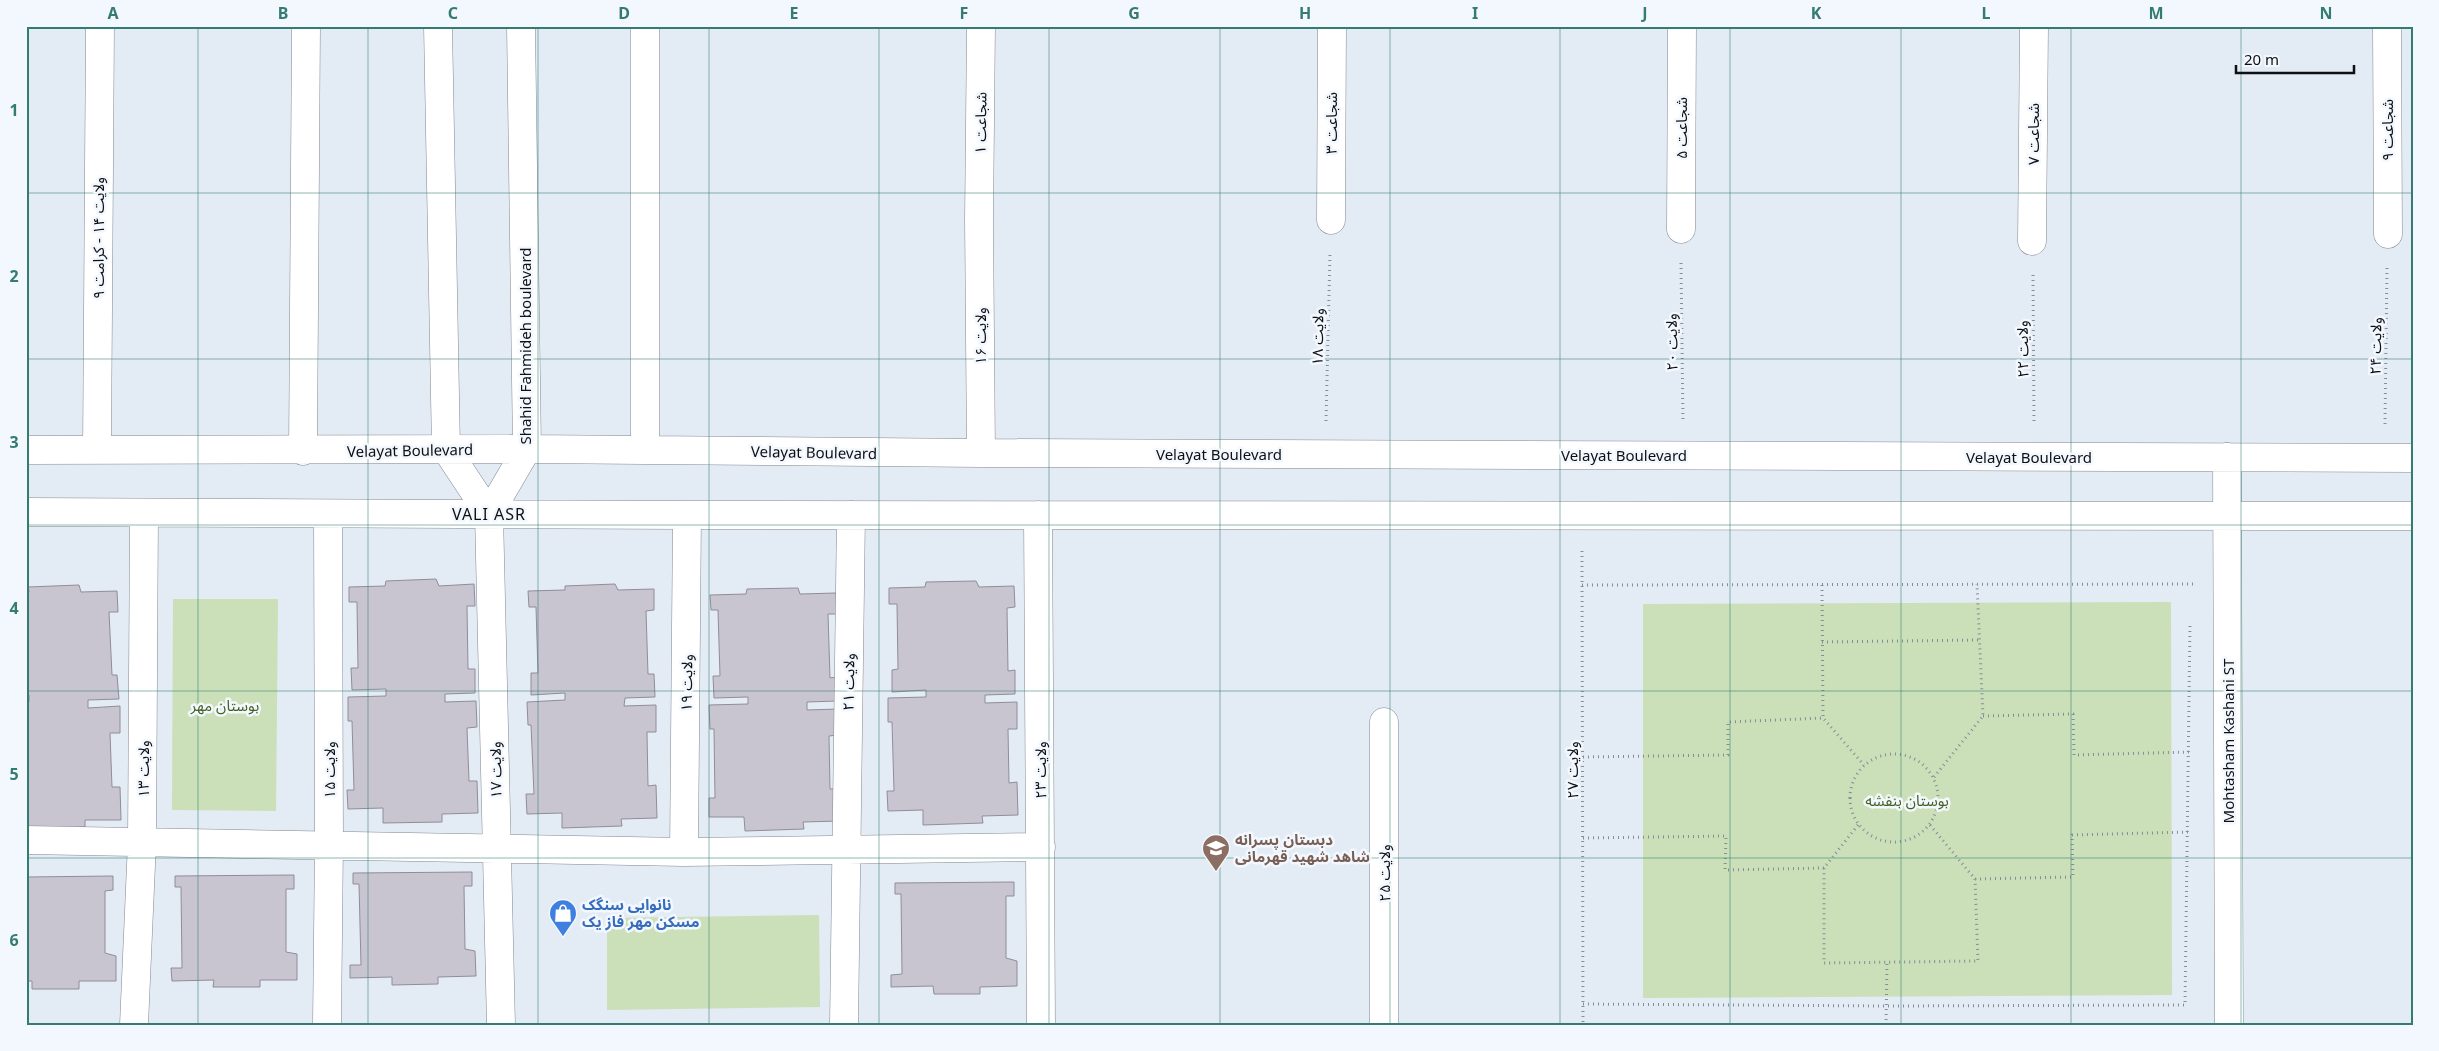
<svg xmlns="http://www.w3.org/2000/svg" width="2439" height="1051" font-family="'Noto Sans','Noto Sans Arabic',sans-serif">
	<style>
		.green { fill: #cbdfb9 }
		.building { fill: #c8c5d1; stroke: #908d98 }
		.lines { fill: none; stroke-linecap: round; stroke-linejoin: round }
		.minor-casing { stroke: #828892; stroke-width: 29 }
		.path { stroke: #878d94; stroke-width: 3; stroke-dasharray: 1 4; stroke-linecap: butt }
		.minor { stroke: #fff; stroke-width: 28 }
		.grid { fill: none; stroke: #347b72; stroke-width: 1; stroke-opacity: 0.55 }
		.labels { text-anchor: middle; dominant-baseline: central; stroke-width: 5; stroke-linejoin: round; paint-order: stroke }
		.street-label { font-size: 15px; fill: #0e1014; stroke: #f3f8fe }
		.park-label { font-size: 15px; fill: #435f21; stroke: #f3f8fe }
		.education-label { font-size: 15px; font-weight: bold; fill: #785e54; stroke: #f3f8fe; text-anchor: start }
		.shop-label { font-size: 15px; font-weight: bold; fill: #366cbe; stroke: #f3f8fe; text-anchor: start }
		.neighbourhood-label { font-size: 16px; letter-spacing: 1px; fill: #0e1014; stroke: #f3f8fe }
		.neatline { fill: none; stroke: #347b72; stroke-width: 2 }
		.grid-label { font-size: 16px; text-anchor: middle; font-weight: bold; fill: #347b72 }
	</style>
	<rect width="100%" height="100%" fill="#e3ebf5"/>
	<path class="green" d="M173,599H278L276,811L172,810Z
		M2171,602L2172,995L1643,998V604Z
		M819,915L820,1007L607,1010V918Z"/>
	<path class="building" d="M436,579L439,586L474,584L475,606H467L468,669H475V693L445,694V702L476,701L477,727L467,728L469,781H477L478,813L442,814V822L383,823V808L348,809L347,790H354L352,721H348V697L386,696V689L352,690L351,668H358L357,602H349V587L385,586L386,581Z
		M976,581L979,587L1014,586L1015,607L1007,608L1008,671L1015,670V694L985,695V703L1017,702V729H1008L1009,783L1017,782L1018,815L982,816L983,823L923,825V810L888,811L887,791H894L892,722H888V698L926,697V690L892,692V670L898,669L897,604H889V588L925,587L926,582Z
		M615,584L618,590L654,589V610L646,611L648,674H654L655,697L625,698L624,706L656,705V732H647L648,786L656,785L657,818L621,819L622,826L562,828V813L527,814L526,794H534L531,725H528L527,702L565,700V693L531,695V673H538L536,607H529L528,591L565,590V586Z
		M79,585L81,592L117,591L118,612H109L112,675H117L119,699L88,700V708L120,706V733H110L112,787H120L121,820H85V827L26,830V702H29V695H26V592H29L28,587Z
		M798,588L800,594L836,593L837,614H828L830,678L836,677L837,701L807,702V710L838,709V735L829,736L830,789H839L840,821L803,822L804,829L745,831L744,817H709V798H715L714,729H710L709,705L748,704V697L714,698L713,676H720L718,610H711L710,595L746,594L747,589Z
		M472,872V886H464L465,949L475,951L476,976L438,977V984L392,985V977L350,978V965H361L359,884H353V873Z
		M294,875V889H286V952L297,954V980H260V987H213L214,980L172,981L171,968H182L181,887H175V876Z
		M113,876V890L105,891V953L116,956V981H79V989H32V981H26V877Z
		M1014,882V896H1006V958L1017,961V986L980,987V994H934L933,986L891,987V975L902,974L901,894H895V883Z"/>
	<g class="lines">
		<g class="minor-casing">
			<path id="minor" d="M438,26L446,449L489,514
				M2387,26L2388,234
				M1331,220L1332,26
				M1681,229L1682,26
				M2032,241L2034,26
				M26,450L527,449L981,453L2413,458
				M97,450L100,26
				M645,450V26
				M303,451L306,26
				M981,453L979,220L981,26
				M2227,457L2229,1025
				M26,512L687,515L2413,516
				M489,514L501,1025
				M489,514L527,449L521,26
				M1038,515L1041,1025
				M1384,722V1025
				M26,840L684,852L1041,847
				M684,852L687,515
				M134,1025L142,842L144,513
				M327,1025L329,844L328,514
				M844,1025L851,515"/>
		</g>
		<path class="path" d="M1681,263L1683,422
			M2033,275L2034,424
			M1326,421L1330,253
			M2385,424L2387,268
			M1582,551L1583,1025
			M1582,585L2194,584
			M1822,585L1823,718L1864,765
			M1822,642L1980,640
			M1983,716L2073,714L2074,755L2189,752
			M1850 798a44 44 0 1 1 88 0a44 44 0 1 1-88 0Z
			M1583,757L1728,755V722L1823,718
			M1934,777L1983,716L1977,584
			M1858,825L1824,868V963L1978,961L1975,879L1930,825
			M1583,838L1726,836L1725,870L1824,868
			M1975,879L2073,877L2072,835L2189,832
			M1583,1004L1887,1006L2185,1005L2190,623
			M1886,1025L1887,963"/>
		<use href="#minor" class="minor"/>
	</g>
	<path class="grid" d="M198,26V1025M368,26V1025M538,26V1025M709,26V1025M879,26V1025M1049,26V1025M1220,26V1025M1390,26V1025M1560,26V1025M1730,26V1025M1901,26V1025M2071,26V1025M2241,26V1025M26,193H2413M26,359H2413M26,525H2413M26,691H2413M26,858H2413"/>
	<defs>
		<g id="school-pin" transform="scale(1.4375)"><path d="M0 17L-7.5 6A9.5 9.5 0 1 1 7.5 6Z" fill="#8d6e63" stroke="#f3f8fe"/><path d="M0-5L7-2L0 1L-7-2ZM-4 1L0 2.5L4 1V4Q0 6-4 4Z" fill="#fff"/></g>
		<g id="shop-pin" transform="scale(1.4375)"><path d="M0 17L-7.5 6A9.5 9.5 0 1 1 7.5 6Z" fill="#3f7fe0" stroke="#f3f8fe"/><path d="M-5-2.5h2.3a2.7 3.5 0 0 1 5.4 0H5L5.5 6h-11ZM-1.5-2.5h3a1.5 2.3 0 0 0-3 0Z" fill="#fff"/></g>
	</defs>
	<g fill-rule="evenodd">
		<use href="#school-pin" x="1216" y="848"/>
		<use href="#shop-pin" x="563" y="913"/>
	</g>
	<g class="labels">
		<g class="street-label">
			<text transform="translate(980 123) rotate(-89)">شجاعت ۱</text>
			<text transform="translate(1331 123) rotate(-90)">شجاعت ۳</text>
			<text transform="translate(1681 128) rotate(-90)">شجاعت ۵</text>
			<text transform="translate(2387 130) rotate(-90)">شجاعت ۹</text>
			<text transform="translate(2033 134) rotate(-90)">شجاعت ۷</text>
			<text transform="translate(98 238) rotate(-90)">ولایت ۱۴ - کرامت ۹</text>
			<text transform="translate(980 336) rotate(-90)">ولایت ۱۶</text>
			<text transform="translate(1317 337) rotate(-89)">ولایت ۱۸</text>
			<text transform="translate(1671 342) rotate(-91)">ولایت ۲۰</text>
			<text transform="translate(525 346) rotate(-90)">Shahid Fahmideh boulevard</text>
			<text transform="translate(2375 346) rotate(-89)">ولایت ۲۴</text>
			<text transform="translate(2022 349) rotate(-91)">ولایت ۲۲</text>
			<text transform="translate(410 450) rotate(-1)">Velayat Boulevard</text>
			<text transform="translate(814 452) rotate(1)">Velayat Boulevard</text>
			<text x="1219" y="454">Velayat Boulevard</text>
			<text x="1624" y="455">Velayat Boulevard</text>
			<text x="2029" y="457">Velayat Boulevard</text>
			<text transform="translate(848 682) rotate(-89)">ولایت ۲۱</text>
			<text transform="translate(686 683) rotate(-89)">ولایت ۱۹</text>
			<text transform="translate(2228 741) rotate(-90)">Mohtasham Kashani ST</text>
			<text transform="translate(143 769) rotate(-90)">ولایت ۱۳</text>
			<text transform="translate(329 770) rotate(-90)">ولایت ۱۵</text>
			<text transform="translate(495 770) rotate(-91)">ولایت ۱۷</text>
			<text transform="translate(1040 770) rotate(-90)">ولایت ۲۳</text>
			<text transform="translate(1572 770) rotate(-90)">ولایت ۲۷</text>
			<text transform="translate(1384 873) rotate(-90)">ولایت ۲۵</text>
		</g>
		<g class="park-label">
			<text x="225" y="705">بوستان مهر</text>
			<text x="1907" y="800">بوستان بنفشه</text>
		</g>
		<g class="education-label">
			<text x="1235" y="839">دبستان پسرانه<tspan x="1235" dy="17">شاهد شهید قهرمانی</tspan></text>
		</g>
		<g class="shop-label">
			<text x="582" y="904">نانوایی سنگک<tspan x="582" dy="17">مسکن مهر فاز یک</tspan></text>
		</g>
		<g class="neighbourhood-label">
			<text x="489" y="514">VALI ASR</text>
		</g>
	</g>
	<rect width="2439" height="1051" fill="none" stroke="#f3f8fe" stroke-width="55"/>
	<path d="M2236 65v8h118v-8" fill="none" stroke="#0e1014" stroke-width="2.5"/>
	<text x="2244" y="65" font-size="15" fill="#0e1014" stroke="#f3f8fe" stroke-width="4" paint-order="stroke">20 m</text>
	<rect x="28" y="28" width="2384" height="996" class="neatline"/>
	<g class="grid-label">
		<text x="113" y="19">A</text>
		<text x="283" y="19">B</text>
		<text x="453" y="19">C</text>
		<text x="624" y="19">D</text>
		<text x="794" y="19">E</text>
		<text x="964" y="19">F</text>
		<text x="1134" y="19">G</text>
		<text x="1305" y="19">H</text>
		<text x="1475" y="19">I</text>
		<text x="1645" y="19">J</text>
		<text x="1816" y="19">K</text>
		<text x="1986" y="19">L</text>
		<text x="2156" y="19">M</text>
		<text x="2326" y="19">N</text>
		<text x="14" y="116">1</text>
		<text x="14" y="282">2</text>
		<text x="14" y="448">3</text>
		<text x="14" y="614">4</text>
		<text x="14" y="780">5</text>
		<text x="14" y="946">6</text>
	</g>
</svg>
